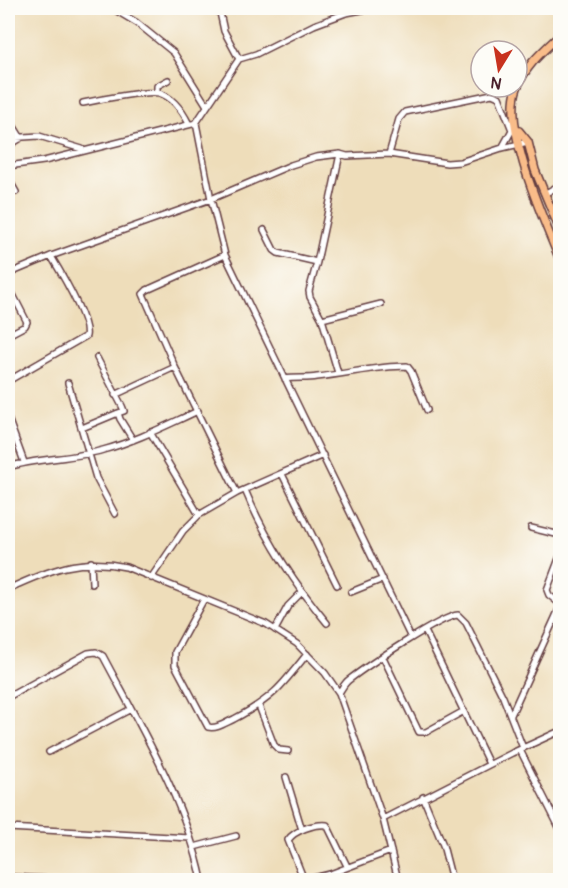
<svg xmlns="http://www.w3.org/2000/svg" width="568" height="888" font-family="Pangolin,sans-serif">
	<style>
		.lines { fill: none; stroke-linecap: round; stroke-linejoin: round }
		.minor-casing { stroke: #633c40; stroke-width: 8 }
		.major-casing { stroke: #633c40; stroke-width: 10 }
		.minor { stroke: #fff; stroke-width: 5 }
		.major { stroke: #f9bc89; stroke-width: 7 }
	</style>
	<rect width="100%" height="100%" fill="#fdfcf7"/>
	<filter id="ink" filterUnits="userSpaceOnUse"><feTurbulence type="fractalNoise" baseFrequency=".0167" numOctaves="2"/><feDisplacementMap in="SourceGraphic" scale="12" xChannelSelector="R" yChannelSelector="G"/><feConvolveMatrix kernelMatrix="1 2 1 2 8 2 1 2 1" color-interpolation-filters="sRGB"/></filter>
	<filter id="wash" filterUnits="userSpaceOnUse"><feTurbulence type="fractalNoise" baseFrequency=".008" numOctaves="4" result="noise"/><feDisplacementMap in="SourceGraphic" scale="24" xChannelSelector="R" yChannelSelector="G"/><feGaussianBlur stdDeviation="1.35" result="paint"/><feColorMatrix in="noise" values="0 0 0 0 0 0 0 0 0 0 0 0 0 0 0 0 0 1.4 0 .05"/><feComposite in="paint" operator="in"/></filter>
	<g filter="url(#wash)">
		<rect width="100%" height="100%" fill="#eeddba"/>
	</g>
	<g filter="url(#ink)">
		<g class="lines">
			<g class="minor-casing">
				<path id="minor" d="M112,8L137,23L174,53L207,106
					M219,8L224,31L239,59
					M372,8L346,13L314,25L256,54L239,59L196,123L211,199L225,255L411,638
					M157,92V86L168,80
					M83,103C97,100 149,90 159,93C173,97 183,112 189,124
					M8,117L21,138L8,146
					M8,138L39,136L82,149
					M389,154L399,119L405,112L492,94L499,97L512,130L502,148
					M8,166L44,161L196,123
					M8,178L16,192
					M546,193L560,185
					M264,230L274,250L278,253L317,262
					M225,255L147,290L143,294L175,367L237,493
					M8,274L51,256L211,199L291,165L316,157L340,154L347,156L389,154L447,163L460,162L502,148L528,142
					M8,285L27,322L25,326L8,335
					M322,319L381,304
					M97,358L122,406L124,411L118,413L120,419L133,440
					M338,373L322,319L310,297L309,291L317,262L340,154
					M285,379C296,377 307,379 317,377C347,374 376,366 407,366L411,371L427,410
					M8,381L86,336C90,321 60,271 51,256
					M68,383L96,478L115,514
					M115,395L175,367
					M8,418L24,462
					M82,428L118,413
					M150,432L199,515
					M8,467C39,458 73,459 103,450C136,441 167,425 198,411
					M282,474L337,585
					M245,490C265,538 294,583 327,623
					M531,528L560,535
					M560,556L547,590L549,595L560,604
					M91,562L92,584
					M151,578L183,531L199,515L237,493L323,455
					M8,589C49,570 80,557 126,567L266,624L297,644L325,673L339,693L383,819L398,880
					M351,592L383,579
					M204,599L175,652V665L208,727C217,729 225,723 234,719C272,699 281,687 307,654
					M275,630L288,606L302,592
					M425,631L489,764
					M383,657L419,732H426L464,711
					M339,693C342,688 345,682 350,679C367,666 441,616 458,615L466,623L503,697L523,748
					M8,697L88,653L96,652L103,656C141,728 185,800 202,880
					M259,706L274,745L279,750L288,751
					M511,715L560,607
					M520,750L560,829
					M49,752L131,709
					M286,777L302,830
					M423,797L443,845L452,880
					M383,819L512,753L560,731
					M8,828L190,838
					M194,847L236,836
					M8,877L68,880
					M304,880L288,840C295,830 314,824 327,825L347,866
					M306,880L330,874L391,851"/>
			</g>
			<g class="major-casing">
				<path id="major" d="M560,35C543,51 525,66 517,88C502,129 544,220 560,260
					M519,131L528,142L535,170L560,230"/>
			</g>
			<use href="#minor" class="minor"/>
			<use href="#major" class="major"/>
		</g>
	</g>
	<rect width="568" height="888" fill="none" stroke="#fdfcf7" stroke-width="30"/>
	<g transform="translate(499 69) rotate(191)"><circle r="28" fill="#fdfcf7" stroke="#b5a4a5" stroke-width="1.5"/>
	<path d="M0-4.5L10 22L0 15L-10 22Z" fill="#c8321e"/>
	<text y="-9" font-size="16" font-weight="bold" text-anchor="middle" fill="#4a1f2b">N</text>
	</g>
</svg>
